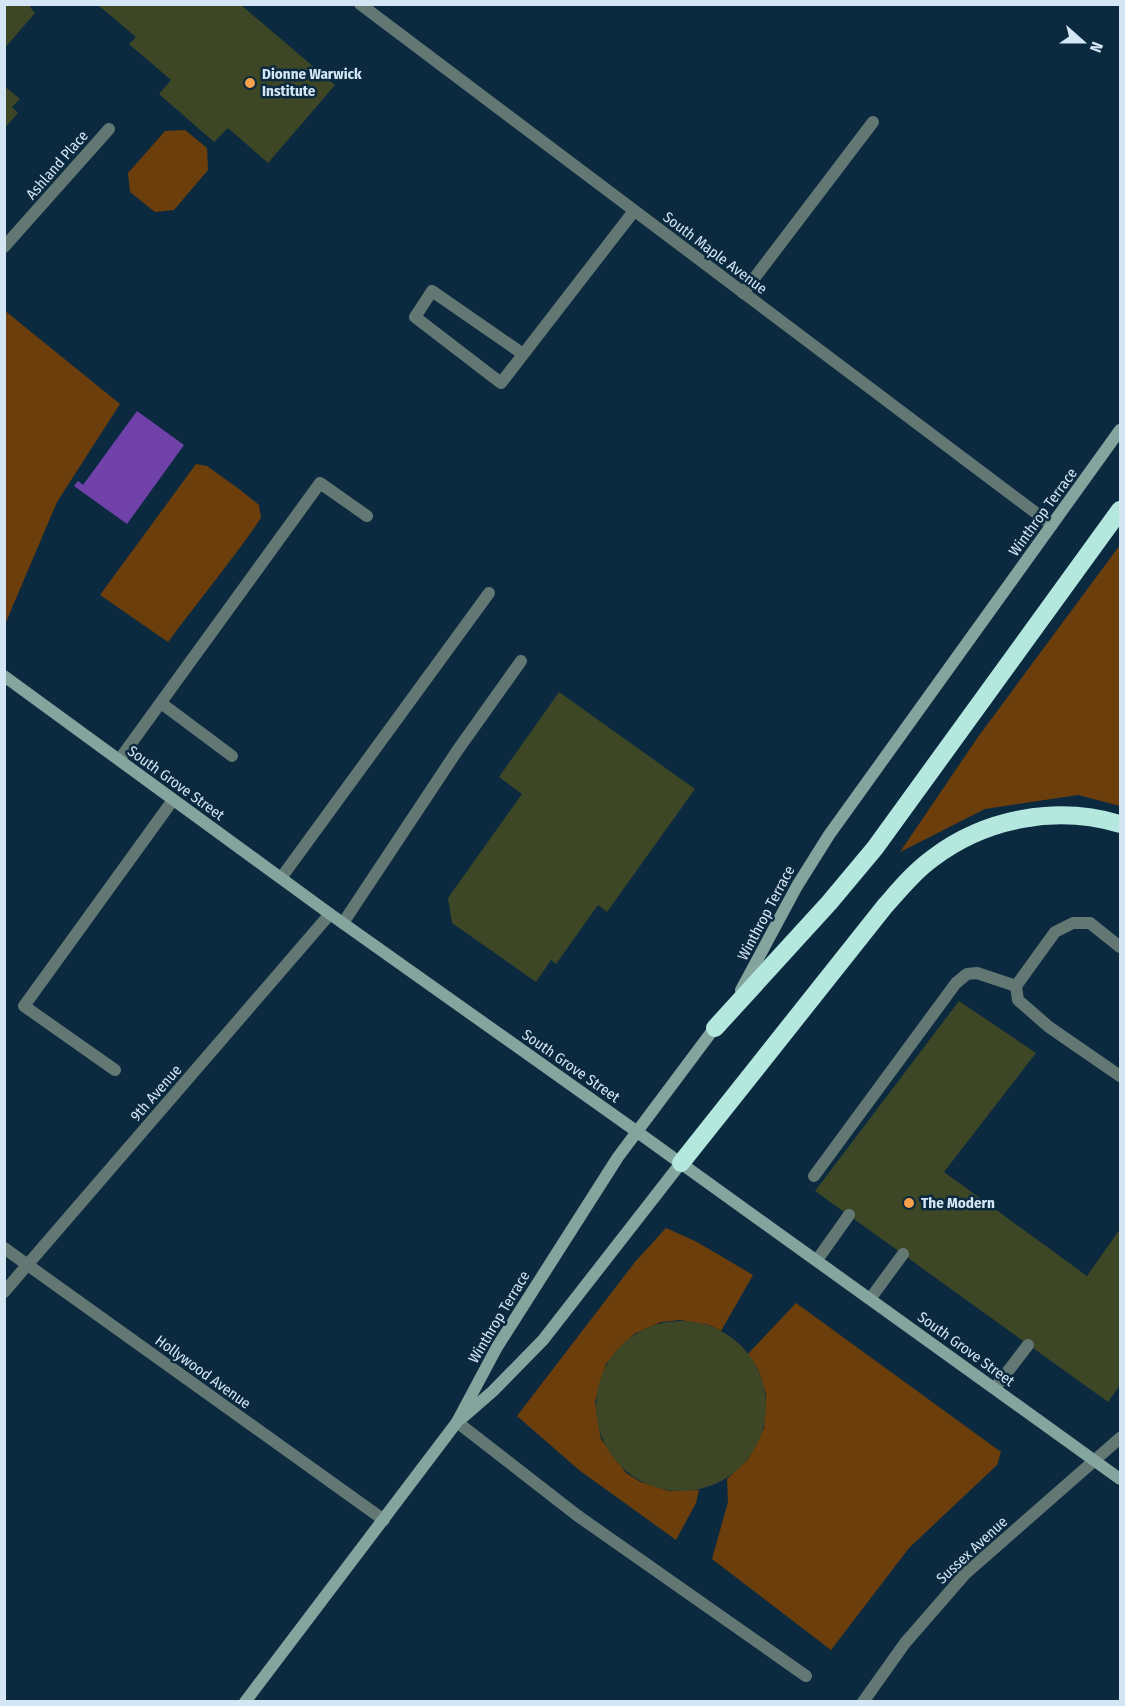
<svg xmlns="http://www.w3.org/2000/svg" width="1125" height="1706" font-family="'Fira Sans Condensed',sans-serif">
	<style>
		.green { fill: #6c3e0b }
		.water { fill: #7041a8 }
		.building { fill: #3d4625 }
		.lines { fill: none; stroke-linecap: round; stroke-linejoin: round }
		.service { stroke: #637773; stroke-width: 12 }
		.minor { stroke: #637773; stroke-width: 12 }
		.tertiary { stroke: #637773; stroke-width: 12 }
		.secondary { stroke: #84a49e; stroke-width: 12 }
		.motorway { stroke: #b4e7dd; stroke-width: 18 }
		.poi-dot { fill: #f8a04b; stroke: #0b2a40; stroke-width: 2 }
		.labels { text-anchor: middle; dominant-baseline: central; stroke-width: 5; stroke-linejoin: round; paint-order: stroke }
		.poi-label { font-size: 15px; font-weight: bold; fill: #d4e5f3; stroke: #0b2a40; text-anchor: start }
		.street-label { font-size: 15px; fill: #d4e5f3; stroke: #0b2a40 }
	</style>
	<rect width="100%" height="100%" fill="#0b2a40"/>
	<path class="green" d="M185,130L207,148L208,170L174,210L155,212L130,192L128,173L165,131Z
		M4,310L120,404L57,502L6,622Z
		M196,464L207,466L239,489L259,505L261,518C232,561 199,600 168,642L100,595Z
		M1120,545V806L1078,795L985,809L900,852L978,737Z
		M666,1228L697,1242L753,1275L721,1331L709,1325L680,1320L661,1322L634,1334L606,1364L595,1402L601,1439L626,1473L641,1482L669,1491L699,1490L696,1503L676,1540L579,1470L517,1416L635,1262Z
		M796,1303L1001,1452L997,1465L909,1548L831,1650L712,1559L728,1502L727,1479L748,1459L764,1428L766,1394L758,1369L747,1355Z"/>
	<path class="water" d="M137,411L184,445L127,524L74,486L78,481L83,485Z"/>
	<path class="building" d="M4,4H33L30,7L35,13L4,49Z
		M98,5H241L335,85L268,163L228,128L214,142L159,94L171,80L129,44L136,37Z
		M4,86L20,99L12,107L18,113L4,129Z
		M559,692L695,789L607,912L598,905L556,964L551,960L536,982L452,923L448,898L522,794L499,777Z
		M959,1001L1036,1053L944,1172L1087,1276L1120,1229V1385L1108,1402L815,1191Z
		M596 1406a85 85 0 1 1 170 0a85 85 0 1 1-170 0Z"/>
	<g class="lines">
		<path class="service" d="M743,293L873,122
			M523,354L432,291L415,317L501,383L634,211
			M161,703L232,756
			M119,760L320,483L367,516
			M281,878L489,593
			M343,923L457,751L521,661
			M1120,947L1090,923H1073L1055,932L1016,986L1018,1000L1049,1027L1120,1076
			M115,1070L24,1006L173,800
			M814,1176L956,983L967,974L977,973L1016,986
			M817,1260L849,1215
			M870,1299L903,1254
			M995,1388L1028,1345
			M457,1422L578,1516L806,1676"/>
		<path class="minor" d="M360,4L1052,525
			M4,247L109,129
			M4,1248L384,1520
			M4,1292L330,914"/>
		<path class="tertiary" d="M863,1702L905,1643L965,1574L1120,1438"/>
		<path class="secondary" d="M4,676L330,914L636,1131L1120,1479
			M741,990L797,886L829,835L1120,430
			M462,1418L493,1391L543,1340L681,1163
			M245,1702L457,1422L497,1347L618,1157L719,1022"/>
		<path class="motorway" d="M715,1028L829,903L875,848L1120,510
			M681,1163L885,906C900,889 915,871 933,858C986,818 1057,805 1120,824"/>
	</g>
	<g class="poi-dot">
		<circle cx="250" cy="83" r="6"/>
		<circle cx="909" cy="1203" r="6"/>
	</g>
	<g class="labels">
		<g class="poi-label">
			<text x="262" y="74">Dionne Warwick<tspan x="262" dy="17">Institute</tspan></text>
			<text x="921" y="1203">The Modern</text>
		</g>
		<g class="street-label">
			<text transform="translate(57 165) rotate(-49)">Ashland Place</text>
			<text transform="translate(715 253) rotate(37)">South Maple Avenue</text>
			<text transform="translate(1043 512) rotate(-54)">Winthrop Terrace</text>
			<text transform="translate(176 783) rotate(36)">South Grove Street</text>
			<text transform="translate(766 913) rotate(-62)">Winthrop Terrace</text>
			<text transform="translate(571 1066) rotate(35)">South Grove Street</text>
			<text transform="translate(156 1093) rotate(-49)">9th Avenue</text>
			<text transform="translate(499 1317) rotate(-59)">Winthrop Terrace</text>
			<text transform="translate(966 1349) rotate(36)">South Grove Street</text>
			<text transform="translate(203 1372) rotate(36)">Hollywood Avenue</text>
			<text transform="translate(972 1550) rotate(-43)">Sussex Avenue</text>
		</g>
	</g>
	<rect width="1125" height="1706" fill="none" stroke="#d4e5f3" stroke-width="12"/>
	<g transform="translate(1083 42) rotate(111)" stroke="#0b2a40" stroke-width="4.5" paint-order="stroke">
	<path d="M0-4.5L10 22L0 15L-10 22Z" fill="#d4e5f3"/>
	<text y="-9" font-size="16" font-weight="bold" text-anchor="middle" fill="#d4e5f3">N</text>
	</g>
</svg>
